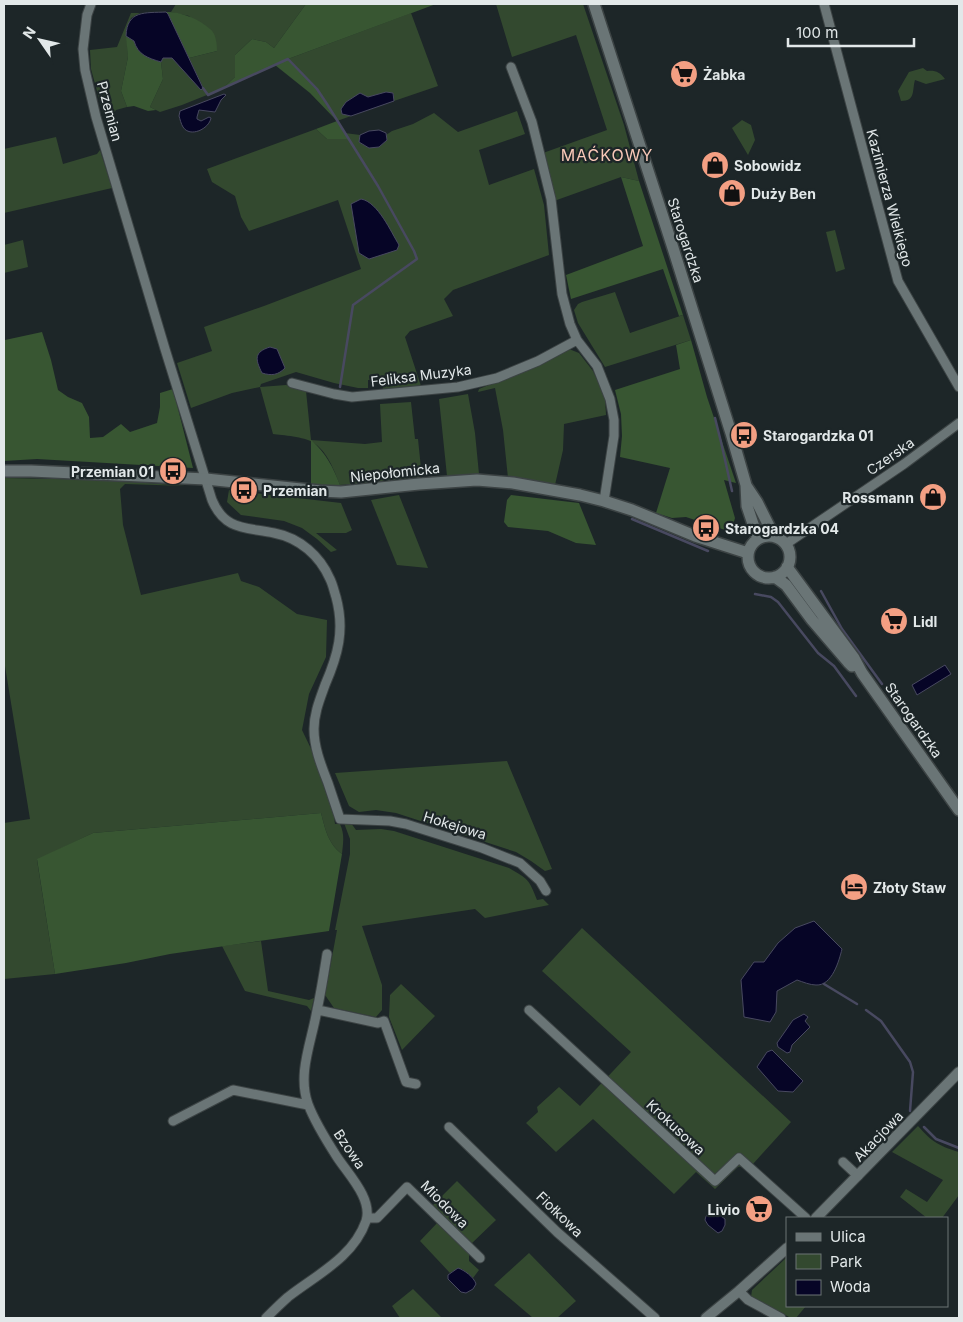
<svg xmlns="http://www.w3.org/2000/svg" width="963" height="1322" font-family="Inter,sans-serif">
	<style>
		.green { fill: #33492f }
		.forest { fill: #385632 }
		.water { fill: #060526; stroke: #484960 }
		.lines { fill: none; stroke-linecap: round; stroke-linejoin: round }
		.stream { stroke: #484960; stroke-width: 2.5 }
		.minor-casing { stroke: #3c4344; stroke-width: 11 }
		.tertiary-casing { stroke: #3c4344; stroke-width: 12 }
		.secondary-casing { stroke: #3c4344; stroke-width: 14 }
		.minor { stroke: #6a7576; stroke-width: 9 }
		.tertiary { stroke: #6a7576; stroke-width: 10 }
		.secondary { stroke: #6a7576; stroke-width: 11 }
		.labels { text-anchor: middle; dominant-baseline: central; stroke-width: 4.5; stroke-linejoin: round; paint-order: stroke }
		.poi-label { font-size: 14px; font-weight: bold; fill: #e2e8e9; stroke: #1d2628; text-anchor: start }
		.street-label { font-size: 14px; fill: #e2e8e9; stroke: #1d2628 }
		.quarter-label { font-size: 16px; letter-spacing: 1px; fill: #f9c8b8; stroke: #1d2628 }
	</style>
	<rect width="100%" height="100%" fill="#1d2628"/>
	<path class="green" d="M176,4H306L274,48L266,42L252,39L235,55V77L222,89L182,105L160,112L150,107L163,79L161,62L163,58H172L203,87L189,58L217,51L189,16L171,12Z
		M496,4H583L624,125L639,181L621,177L554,201L543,153L607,130L576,35L512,57Z
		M131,13H140L131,18L127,29L128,57L121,91L127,107L116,110L114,113L116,123L107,125L105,119L111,117L109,111L103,113L91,69L90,50L117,47Z
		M411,13L438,86L394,101L393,93L368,97L347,116H351L337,121L317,89L288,59Z
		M923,68L927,71C935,70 940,72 945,79L926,84L915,80C912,90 916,101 901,101L898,91L909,72Z
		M517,111L525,134L479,150L489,185L534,169L544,205L549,255L453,290L444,299L453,316L410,331L405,337L421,386L383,389L382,381H375L374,380H368V388H358L334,383L296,372L261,384L260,387L286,385L306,391L311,440L365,444L382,442L380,404L411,402L415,439H418L422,478L340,485C334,470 327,450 312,442C305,437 282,435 273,434L260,387L232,393L191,408L177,363L212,351L204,327L264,306L361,269L338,200L249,231L241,217L235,196L212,182L207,169L316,129L327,139H348L345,133L360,135L359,142L369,148L379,147L387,140L386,135L392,131L413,124L434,113L458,132Z
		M742,120L751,125L755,140L748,155L732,128Z
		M56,137L63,164L97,154L100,150L112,188L4,213V149Z
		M835,230L845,269L836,272L826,232Z
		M23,240L28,267L4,273V245Z
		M615,292L630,333L683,315L691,340L605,367L578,323L574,310L578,304L582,302Z
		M569,349L579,353L593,371L605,397L606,415L564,424L563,450L555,485L514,478H508L503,430L495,388L478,392L479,389L513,375Z
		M468,394L475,433L479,474L447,476L439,399Z
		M4,478L107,480L186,486L125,484L120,489L123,525L141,595L238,573L241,581L259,587L297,614L327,620L326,657L309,694L302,730L314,755L327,796L329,797L333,809L335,824H340C345,835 343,843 342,854C328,844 325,828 321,813L93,833L37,860L55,974L4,979V823L30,819L4,660Z
		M229,490L341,503L352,530L346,533H316L337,550L331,552L317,539L302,528L284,521L241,515L227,502Z
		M399,495L428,568L397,565L371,500Z
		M507,761L552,869L545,871L531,861L516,852L396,813L376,810L359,812L349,806L335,773Z
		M344,823H351L356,830L381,829L394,831L509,868C528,879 529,879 537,900L543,899L549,905L485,918L475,909L362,926L382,985V1010L376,1017L334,1008L325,995L337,930H335L350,854V839Z
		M582,928L791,1122L753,1164L738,1167L715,1189L696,1172L674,1194L593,1119L556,1152L526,1123L538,1112L537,1107L559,1087L580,1106L631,1052L542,971Z
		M261,941L268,991L309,1000L314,998L311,1011L307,1006L245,991L222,946Z
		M401,984L435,1016L402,1050L389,1017L390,995Z
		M918,1126C932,1142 939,1146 959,1152V1195L942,1218H927L900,1197L906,1189L927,1202L943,1180L892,1152Z
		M457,1181L496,1220L471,1244L432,1206Z
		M439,1221L469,1252V1261L479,1270L473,1278L462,1269L453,1271L450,1273L420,1241Z
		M529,1253L576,1301L557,1318H533L494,1285Z
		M786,1258L787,1306H806L796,1318H791L751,1297L752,1290Z
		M413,1289L442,1318H400L392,1306Z"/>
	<path class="forest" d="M306,4H436L288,59L317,89L336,120L310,93L275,65L222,89L235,77V55L252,39L266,42L274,48Z
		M166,12C179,11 200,19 210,29C216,33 217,44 217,51L189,58L168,14Z
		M126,36L134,41C137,53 150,59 161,62L163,79L150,107L156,110L148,111L134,106L127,107L121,91L128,57Z
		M337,121L349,139H327L316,129Z
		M621,177L639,181L683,315L679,316L663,269L571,299L566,275L643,246Z
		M42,332L51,360L58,390L68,397L82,403L89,417L90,438L103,437L121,424L130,432L157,423L160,407V393L173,389L193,468L37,459L4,461V334L5,340Z
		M691,340L707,397L736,483L724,480L735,518L731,532L686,517L672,518L656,513L670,468L620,457L622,436L621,414L615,390L680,369L676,345Z
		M311,440C326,453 333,467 340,485L327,486L311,484Z
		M511,495L579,503L596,545L576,543L548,531L508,527L504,522L507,500Z
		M321,813C325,828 328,844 342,854L329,931L170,954L126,963L55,974L37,859L93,833Z"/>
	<path class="water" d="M166,12L168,14L203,88L201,90L172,58H163L161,62C148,58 138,55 134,41L126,36C127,10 145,13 166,12Z
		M386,92L393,93L394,101L351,116L342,114L341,109L346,102L360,93L368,97Z
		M224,94L226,95L221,100L215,112L199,110L197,117V119L201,121L209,117L211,118C209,129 190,138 183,127C181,124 180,119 179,116L180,111Z
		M379,130L386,133L387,140L379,147L369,148L359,142L360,135L369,131Z
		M361,199C378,202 391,232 399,245L397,250L369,259L359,253L351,204Z
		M270,347L277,349L285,368C278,375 272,376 262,373C255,359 254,352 270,347Z
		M945,665L951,674L917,695L912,685Z
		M814,921L842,949C839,961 832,986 816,985C810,985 803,982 797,980L777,991L776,1012L770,1022L744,1017L741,980L754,962H764L778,943L795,928Z
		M804,1014L808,1017L805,1021L810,1027L792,1045L790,1052L787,1053L778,1047L777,1043L793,1020Z
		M772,1050L803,1081L793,1092L778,1091L757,1067L767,1052Z
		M714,1211L725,1219V1225L722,1231L718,1233L708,1225L705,1220C706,1214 709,1212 714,1211Z
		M458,1268C464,1270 474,1277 476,1284L473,1289L466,1293L461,1292L448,1279V1275Z"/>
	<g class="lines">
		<path class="stream" d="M203,88L208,95L288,59L317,89L327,104L378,186L414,251L417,259L353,305L340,387
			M715,418L721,442L732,491
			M632,519L708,551
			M821,591L842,629L882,684
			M755,594L771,597L778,602L818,653L834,666L856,696
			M824,984L857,1004
			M866,1010L881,1021L910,1062L913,1072L910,1111
			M924,1127L936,1139L959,1148"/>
		<g class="minor-casing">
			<path id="minor" d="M91,4L87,15L83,49L85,70L96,117L165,349L212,500C225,531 246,527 274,533C300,538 320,556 330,579C333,585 334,591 336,597C345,630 338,655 325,685C320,699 314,713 314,729C314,748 321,765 328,783C332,795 336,807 340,819L390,821L406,824L482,848L520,863L540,881L546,891
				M824,4L898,281L959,387
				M511,67L532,122L551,199L562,294L570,324L577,340L597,366L610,399L614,420V436L604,501
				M292,383L334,394L352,397L458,387L497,378L538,361L577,340
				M786,544L904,464L959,423
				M318,1010L378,1023L384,1021L406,1082L416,1084
				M529,1010L715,1181L739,1158L806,1218
				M173,1121L233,1090L308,1105
				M449,1127L557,1232L655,1318
				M843,1162L858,1176
				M367,1218H377L407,1187L480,1258
				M739,1291L748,1300L781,1318
				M266,1318C273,1311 280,1304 288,1297C316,1275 353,1258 366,1221C373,1199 348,1174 337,1157C328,1143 314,1120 308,1104C297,1073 312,1041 317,1010C321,992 324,973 327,954"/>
		</g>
		<g class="tertiary-casing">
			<path id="tertiary" d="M816,1218L959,1072
				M706,1318L739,1291L787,1248"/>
		</g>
		<g class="secondary-casing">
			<path id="secondary" d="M594,4L673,248L731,433L746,485L747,506L758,539
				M4,471H31L206,479L320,491L341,492L419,484L477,480L513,483L580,495L604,501L632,510L695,536L748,553
				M747,487L757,502L774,536
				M748 557a21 21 0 1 1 42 0a21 21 0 1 1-42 0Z
				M787,567L854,658L862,673L959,810
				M775,577L786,585L812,620L848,662L852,666"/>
		</g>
		<use href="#minor" class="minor"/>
		<use href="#tertiary" class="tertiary"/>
		<use href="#secondary" class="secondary"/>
	</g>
	<defs>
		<g id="supermarket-disc" transform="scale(1.4375)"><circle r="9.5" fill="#f39f83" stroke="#1d2628"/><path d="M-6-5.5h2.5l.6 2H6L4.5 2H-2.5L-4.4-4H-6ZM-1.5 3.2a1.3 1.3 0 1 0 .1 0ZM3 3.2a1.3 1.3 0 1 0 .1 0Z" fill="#111"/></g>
		<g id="shop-disc" transform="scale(1.4375)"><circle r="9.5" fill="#f39f83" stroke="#1d2628"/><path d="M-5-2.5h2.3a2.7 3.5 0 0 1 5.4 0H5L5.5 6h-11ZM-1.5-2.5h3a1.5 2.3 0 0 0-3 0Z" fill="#111"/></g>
		<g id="bus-disc" transform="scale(1.4375)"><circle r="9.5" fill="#f39f83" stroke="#1d2628"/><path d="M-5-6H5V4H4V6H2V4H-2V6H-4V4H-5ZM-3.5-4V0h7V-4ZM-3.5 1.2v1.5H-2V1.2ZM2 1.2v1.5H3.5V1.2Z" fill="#111"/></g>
		<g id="hotel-disc" transform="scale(1.4375)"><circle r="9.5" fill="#f39f83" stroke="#1d2628"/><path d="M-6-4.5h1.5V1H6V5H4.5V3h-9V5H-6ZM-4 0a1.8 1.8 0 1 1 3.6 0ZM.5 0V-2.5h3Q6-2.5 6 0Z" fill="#111"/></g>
	</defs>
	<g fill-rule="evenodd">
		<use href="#supermarket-disc" x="684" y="74"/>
		<use href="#shop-disc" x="715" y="165"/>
		<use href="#shop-disc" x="732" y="193"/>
		<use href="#bus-disc" x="744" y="435"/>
		<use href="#bus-disc" x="173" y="471"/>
		<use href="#bus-disc" x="244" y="490"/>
		<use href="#shop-disc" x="933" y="497"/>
		<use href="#bus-disc" x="706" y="528"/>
		<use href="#supermarket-disc" x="894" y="621"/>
		<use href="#hotel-disc" x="854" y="887"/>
		<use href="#supermarket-disc" x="759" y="1209"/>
	</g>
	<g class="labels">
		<g class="poi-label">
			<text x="703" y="74">Żabka</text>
			<text x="734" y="165">Sobowidz</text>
			<text x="751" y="193">Duży Ben</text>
			<text x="763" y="435">Starogardzka 01</text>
			<text x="154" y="471" text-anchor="end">Przemian 01</text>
			<text x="263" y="490">Przemian</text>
			<text x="914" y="497" text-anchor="end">Rossmann</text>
			<text x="725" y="528">Starogardzka 04</text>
			<text x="913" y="621">Lidl</text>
			<text x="873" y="887">Złoty Staw</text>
			<text x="740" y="1209" text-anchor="end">Livio</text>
		</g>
		<g class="street-label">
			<text transform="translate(110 111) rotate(75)">Przemian</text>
			<text transform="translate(890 198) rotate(75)">Kazimierza Wielkiego</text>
			<text transform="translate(686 240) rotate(72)">Starogardzka</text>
			<text transform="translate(421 375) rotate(-7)">Feliksa Muzyka</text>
			<text transform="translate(890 456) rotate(-35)">Czerska</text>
			<text transform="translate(395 472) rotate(-6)">Niepołomicka</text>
			<text transform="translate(914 720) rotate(55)">Starogardzka</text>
			<text transform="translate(455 825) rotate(17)">Hokejowa</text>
			<text transform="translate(676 1127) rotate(43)">Krokusowa</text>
			<text transform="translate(878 1136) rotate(-46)">Akacjowa</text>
			<text transform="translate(350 1149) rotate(56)">Bzowa</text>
			<text transform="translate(445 1204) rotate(45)">Miodowa</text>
			<text transform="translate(560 1214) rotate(44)">Fiołkowa</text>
		</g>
		<g class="quarter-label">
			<text x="607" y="155">MAĆKOWY</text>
		</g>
	</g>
	<rect width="963" height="1322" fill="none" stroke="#e2e8e9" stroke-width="10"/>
	<rect x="786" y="1217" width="162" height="90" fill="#1d2628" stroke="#6c7475"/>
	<rect x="796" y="1233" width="25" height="8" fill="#6a7576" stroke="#6c7475"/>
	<text x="830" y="1242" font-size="15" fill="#e2e8e9">Ulica</text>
	<rect x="796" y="1254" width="25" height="15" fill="#33492f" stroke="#6c7475"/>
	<text x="830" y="1267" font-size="15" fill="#e2e8e9">Park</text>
	<rect x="796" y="1280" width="25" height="15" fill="#060526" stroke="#6c7475"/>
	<text x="830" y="1292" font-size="15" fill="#e2e8e9">Woda</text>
	<g transform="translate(40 40) rotate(304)" stroke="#1d2628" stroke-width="4" paint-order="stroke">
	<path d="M0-4L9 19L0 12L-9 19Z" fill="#e2e8e9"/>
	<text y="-8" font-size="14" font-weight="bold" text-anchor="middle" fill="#e2e8e9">N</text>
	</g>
	<path d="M788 38v8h126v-8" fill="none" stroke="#e2e8e9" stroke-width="2.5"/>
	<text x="796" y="38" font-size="15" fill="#e2e8e9" stroke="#1d2628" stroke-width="4" paint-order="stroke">100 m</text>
</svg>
